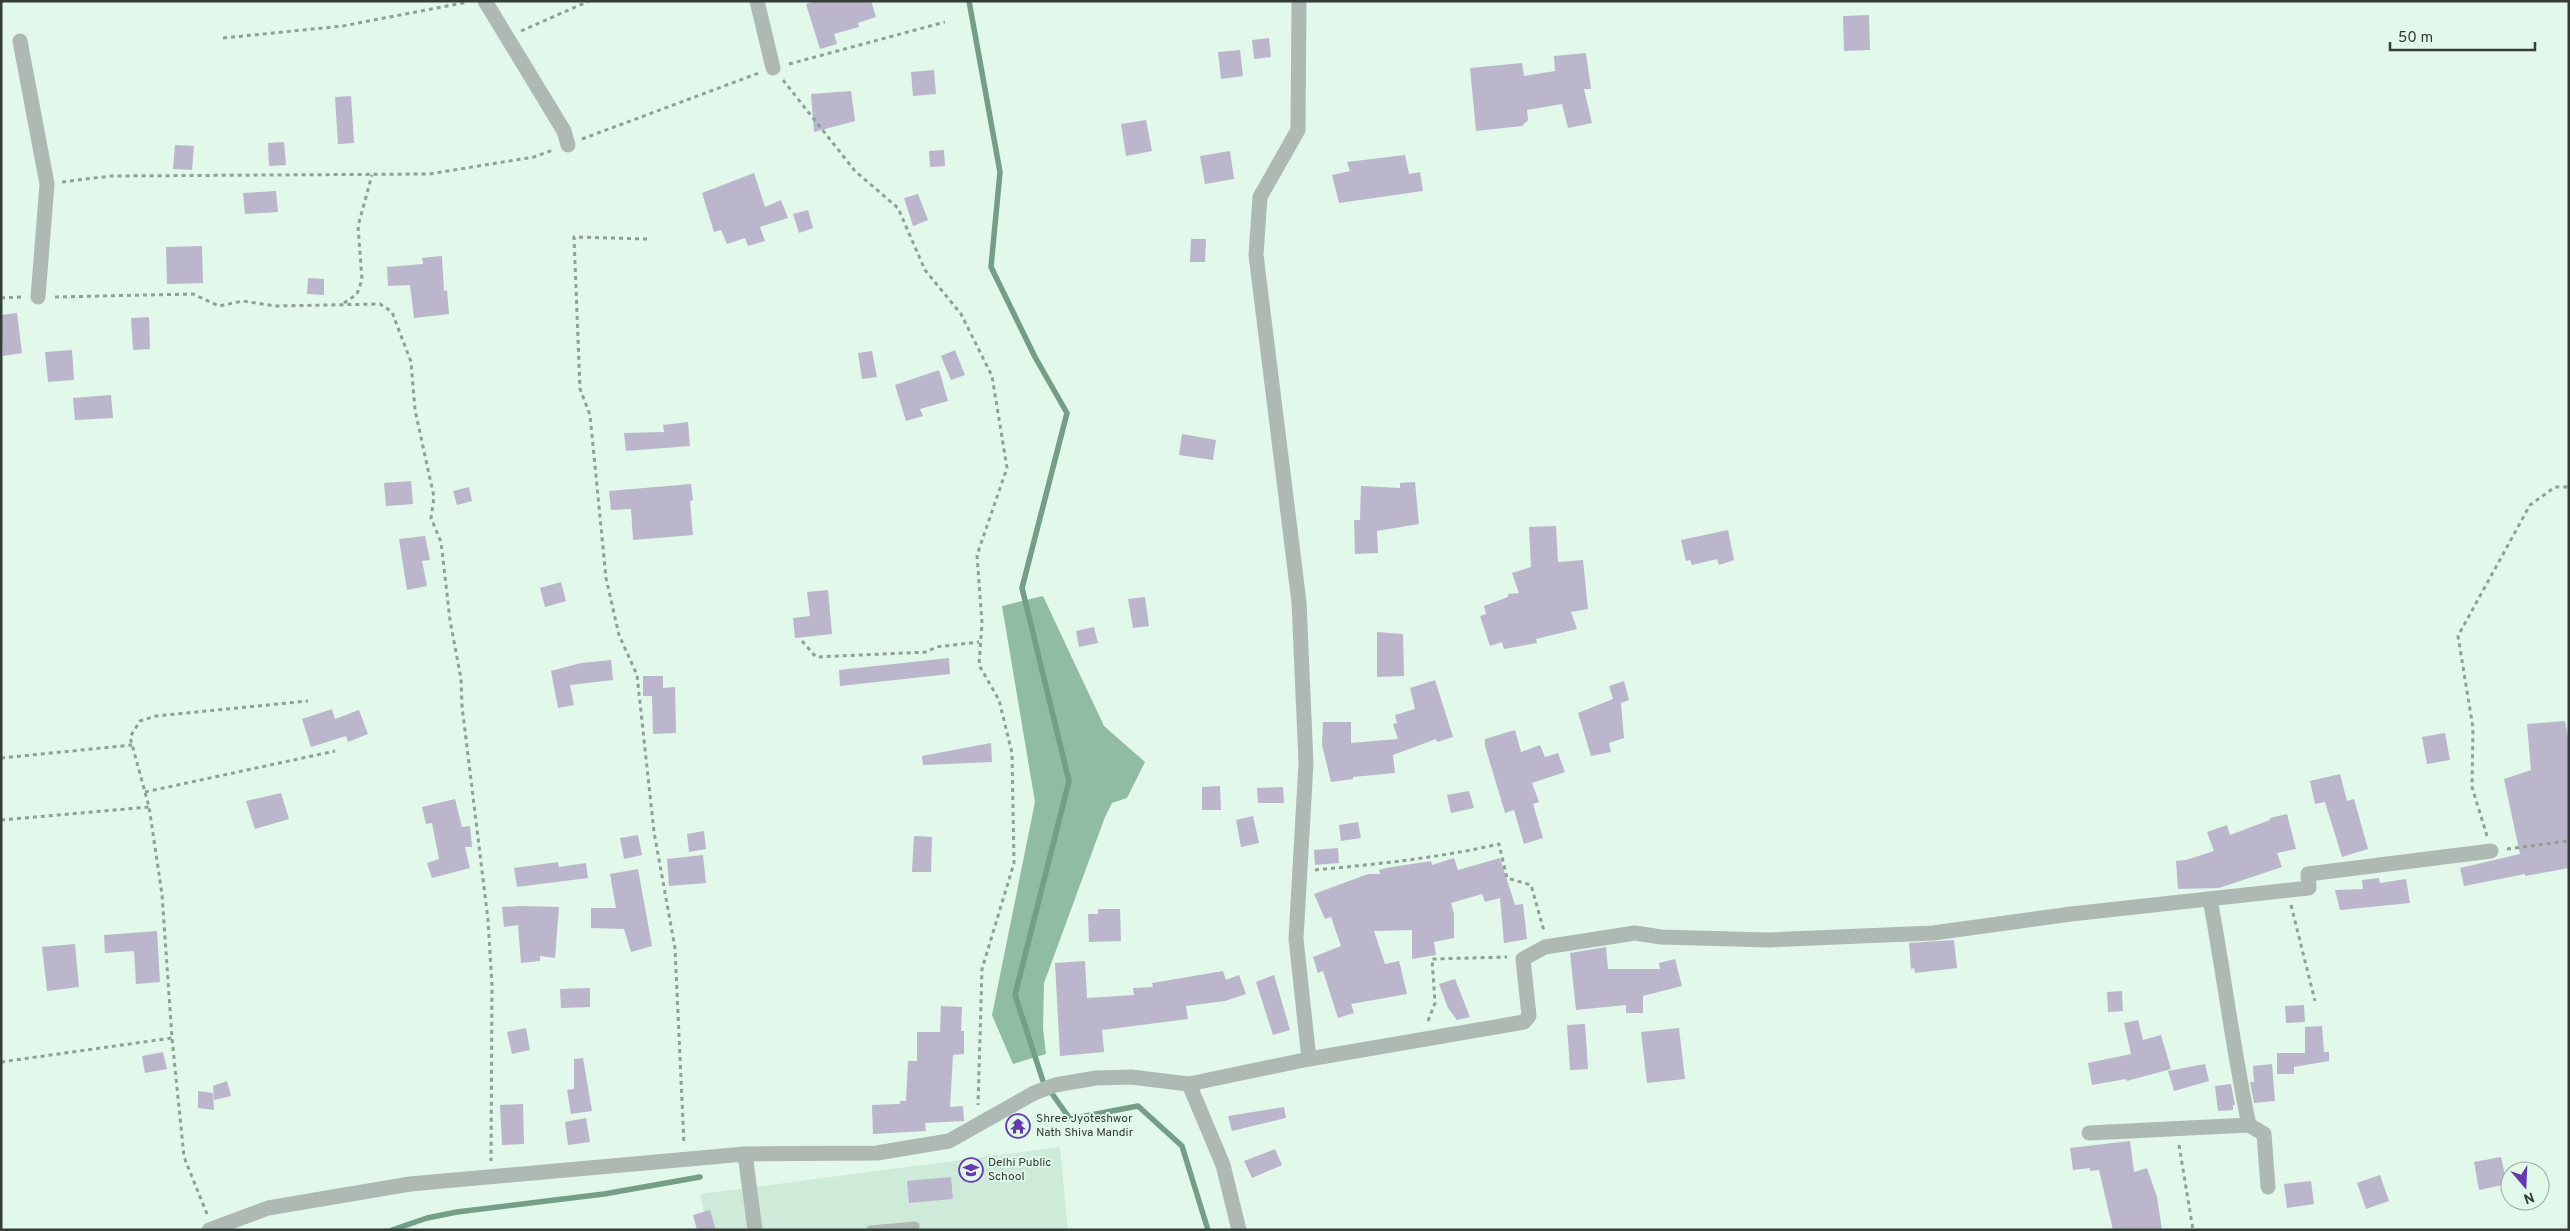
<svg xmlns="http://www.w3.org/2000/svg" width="2570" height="1231" font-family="Overpass,sans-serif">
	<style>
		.built { fill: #ceebda }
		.forest { fill: #90bca3 }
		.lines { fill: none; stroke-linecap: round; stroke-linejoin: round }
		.stream { stroke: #749e86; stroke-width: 5.5 }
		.building { fill: #bbb6cb }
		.path { stroke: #90a096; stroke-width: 3; stroke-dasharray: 4 4; stroke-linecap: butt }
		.service { stroke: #afb9b3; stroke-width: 9 }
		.minor { stroke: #afb9b3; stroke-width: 15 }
		.tertiary { stroke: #afb9b3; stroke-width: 15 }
		.labels { text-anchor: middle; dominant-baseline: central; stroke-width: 4; stroke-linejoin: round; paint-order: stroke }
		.poi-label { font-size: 12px; fill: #343d38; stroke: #e1f8ea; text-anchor: start }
	</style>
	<rect width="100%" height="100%" fill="#e1f8ea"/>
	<path class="built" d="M1060,1147L1068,1230H707L700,1194Z"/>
	<path class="forest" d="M1043,596L1104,726L1145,762L1127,798L1112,803L1105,817L1044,983L1043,1028L1046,1054L1013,1064L992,1015L1035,802L1002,606Z"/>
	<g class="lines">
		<path class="stream" d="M969,1L1000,172L991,267L1035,357L1067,413L1022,588L1069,781L1015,995L1043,1081L1070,1119L1138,1106L1182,1146L1208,1230
			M392,1230L427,1218L457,1212L604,1194L700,1177"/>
	</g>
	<path class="building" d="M816,1H871L876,17L858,23L859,27L834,34L837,44L820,49L806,4Z
		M1869,15L1870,50L1844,51L1843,16Z
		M1269,38L1271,57L1254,59L1252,40Z
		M1240,50L1243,76L1221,79L1218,52Z
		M1586,53L1591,89H1584L1592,123L1568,128L1562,104L1527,110L1528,120L1522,126L1476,131L1470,68L1522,63L1524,76L1555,71L1554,56Z
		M934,70L936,94L913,96L911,72Z
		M851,91L855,121L814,132L811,94Z
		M351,96L354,143L338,144L335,97Z
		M1146,120L1152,151L1126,156L1121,124Z
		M284,142L286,165L269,166L268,143Z
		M175,145L194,146L192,170L173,169Z
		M944,150L945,166L930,167L929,151Z
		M1230,151L1234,179L1205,184L1200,156Z
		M1405,155L1409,174L1420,172L1423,191L1339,203L1332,175L1350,171L1347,162Z
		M754,173L765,207L781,200L788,218L760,227L765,241L748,246L745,238L727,244L721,230L714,232L702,193Z
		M276,191L278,212L245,214L243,193Z
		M918,194L928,220L913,226L904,198Z
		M808,210L813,228L799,233L793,214Z
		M1191,239H1206L1205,262H1190Z
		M202,246L203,283L167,284L166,247Z
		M442,256L444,291L447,290L449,314L414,318L410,285L388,286L387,267L423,264L422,258Z
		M308,278L324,279V295L307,294Z
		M17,313L22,353L3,356L1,315Z
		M149,317L150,349L133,350L131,318Z
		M72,350L74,380L48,382L45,352Z
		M955,350L965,375L951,380L941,356Z
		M872,351L877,377L862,379L858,353Z
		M939,370L948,401L920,409L923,416L906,421L895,385Z
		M111,395L113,418L75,420L73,398Z
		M688,422L690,446L626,451L624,433L664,432L663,425Z
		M1182,434L1216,440L1213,460L1179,455Z
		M411,481L413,504L386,506L384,483Z
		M1415,482L1419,524L1377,531L1378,553L1355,554L1354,520H1360L1361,486L1400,488V483Z
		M691,484L693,500L690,501L693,535L633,540L631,509L611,510L609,491Z
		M469,487L472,501L457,505L453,491Z
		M1556,526L1558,562L1583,560L1588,609L1571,612L1577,629L1536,639L1537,643L1504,649L1502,642L1490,646L1480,616L1486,614L1484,606L1508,597V594L1519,593L1512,573L1531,567L1529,527Z
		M1728,530L1734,560L1719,565L1717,559L1692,565L1690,560L1686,561L1681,540Z
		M425,536L430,560L422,561L427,586L407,590L399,539Z
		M561,582L566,601L545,607L540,588Z
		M828,590L832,634L795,638L793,618L810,616L807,592Z
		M1145,597L1149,626L1133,628L1128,599Z
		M1094,627L1098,643L1079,647L1076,631Z
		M1377,632L1403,634L1404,676L1377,677Z
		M949,658L950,674L840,686L839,670Z
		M611,660L613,680L570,685L574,705L558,708L551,671L581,663Z
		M643,676H663V688L675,687L676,733L653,734L652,696H643Z
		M1435,680L1453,737L1437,742L1436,739L1393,755L1395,773L1353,777V779L1331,782L1322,745L1323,722H1351V743L1398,739L1393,724L1397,723L1395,715L1415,709L1410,688Z
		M1624,681L1629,700L1621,703L1624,738L1609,743L1611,752L1591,756L1578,713L1613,699L1609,686Z
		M332,709L335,719L359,710L368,734L348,742L346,736L311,747L302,719Z
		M2565,721L2569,743V868L2525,876V874L2464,886L2460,868L2520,854L2504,779L2531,770L2527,724Z
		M1515,730L1521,752L1540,745L1545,757L1558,753L1565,772L1532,783L1539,802L1533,804L1543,838L1524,844L1514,810L1505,813L1485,746V739Z
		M2445,733L2450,760L2427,764L2422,737Z
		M991,743L992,762L923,765L922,756Z
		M2340,774L2347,801L2354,799L2368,849L2342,857L2325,802L2315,804L2310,781Z
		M1220,786L1221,810H1202V787Z
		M1283,787L1284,803H1258L1257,788Z
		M1469,791L1474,808L1451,813L1447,795Z
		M281,793L289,819L255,829L246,801Z
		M455,799L462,827L470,826L472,847H465L470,868L432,878L427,863L439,859L432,823L426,824L422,807Z
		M2287,814L2296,849L2277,853L2282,867L2219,888L2178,889L2176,861L2186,860L2214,851L2207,832L2227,825L2230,835L2270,820V818Z
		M1253,816L1259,843L1241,847L1236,820Z
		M1358,822L1361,838L1341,841L1339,825Z
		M704,831L706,849L689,852L687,834Z
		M638,835L642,855L624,859L620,838Z
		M914,836L932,837L931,872H912Z
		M1338,848L1339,863L1315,865L1314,850Z
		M703,855L706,883L669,886L667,859Z
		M1454,858L1458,870L1500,858L1515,905L1523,904L1527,939L1504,943L1500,898L1485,902L1482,894L1451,903L1454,914V938L1434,942L1436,955L1412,959V930L1374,931L1385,964L1399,961L1407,994L1351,1004L1354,1013L1338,1018L1323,971L1318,973L1313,957L1341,946L1331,917L1325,919L1314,894L1368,874H1380L1379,870L1386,868L1431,861L1432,865Z
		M558,862L559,867L586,863L588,878L517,887L514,868Z
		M638,869L652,946L631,952L624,929L591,928V908H616L610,874Z
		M2379,878L2380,883L2406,879L2410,903L2340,910L2335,890L2363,889L2362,880Z
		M520,906L559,907L555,958L540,956V961L521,963L518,925L504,927L502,907Z
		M1098,909H1120L1121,941L1089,942L1088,914H1098Z
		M157,931L160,982L136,984L134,951L105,953L104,935Z
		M1954,940L1957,968L1915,973L1914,968L1911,969L1909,943Z
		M75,944L79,987L47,991L42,947Z
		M1606,947L1608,969H1660L1659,963L1675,959L1682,986L1643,996V1013H1626V1005L1576,1010L1570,953Z
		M1085,961L1087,998L1134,995L1133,988L1153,987L1152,983L1223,971L1226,980L1239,975L1246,994L1225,1001L1186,1006L1188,1019L1102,1030L1104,1052L1060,1056L1055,963Z
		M1274,975L1290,1030L1273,1035L1256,982Z
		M1455,979L1470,1017L1457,1020L1448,1008L1439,984Z
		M590,988V1007L561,1008L560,989Z
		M2122,991L2123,1011L2108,1012L2107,992Z
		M2304,1005L2305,1022L2286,1023L2285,1006Z
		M941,1006L962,1007L961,1031H964V1054L953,1055L950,1107L963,1106L964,1121L925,1123L926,1131L873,1134L872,1105L900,1104V1101H906L908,1061H917V1032H940Z
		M2138,1020L2143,1040L2161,1035L2171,1069L2127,1081L2126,1079L2092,1085L2088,1063L2131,1054L2124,1023Z
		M1585,1024L1588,1069L1570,1070L1567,1025Z
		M2322,1026L2324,1052H2329V1061L2294,1067V1074H2277V1053H2305V1027Z
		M526,1028L530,1050L512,1054L507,1032Z
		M1679,1028L1685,1079L1647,1083L1641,1032Z
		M163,1052L167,1069L145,1073L142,1056Z
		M583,1058L592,1111L571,1114L567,1090L574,1089V1059Z
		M2205,1064L2209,1081L2174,1091L2168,1071Z
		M2272,1064L2275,1101L2254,1103L2250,1082H2254L2253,1066Z
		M227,1081L231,1096L214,1100L213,1086Z
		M2231,1084L2235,1105H2233V1110L2218,1111L2215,1086Z
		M198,1091L213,1093L214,1110L198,1108Z
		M523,1104L524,1144L502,1145L500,1105Z
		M1284,1107L1286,1118L1232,1131L1228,1116Z
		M586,1118L590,1142L568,1145L565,1122Z
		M2130,1141L2134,1172L2147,1168L2157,1197L2162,1230H2113L2099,1170L2090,1171V1168L2073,1170L2070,1148Z
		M1275,1149L1282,1165L1252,1178L1244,1161Z
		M2501,1157L2507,1184L2479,1190L2474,1162Z
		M2380,1175L2389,1201L2366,1209L2357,1183Z
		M951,1177L953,1199L909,1203L907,1181Z
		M2311,1181L2314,1204L2287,1208L2284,1184Z
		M710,1210L716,1230H697L693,1215Z"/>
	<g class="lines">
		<path class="path" d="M521,31L589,1
			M223,38L343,26L468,2
			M789,64L945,22
			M783,80L855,171L898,208L925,270L961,314L992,376L1007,468L977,555L982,623L979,665L999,700L1012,753L1014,863L982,969L978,1105
			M582,139L759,73
			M62,182L111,176L429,174L534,157L553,150
			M647,239L574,237L580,389L590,415L606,578L619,635L637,675L654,832L675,948L684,1144
			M55,297L193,294L219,306L243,301L275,306L380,304L392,312L411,362L415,410L434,497L431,518L441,542L450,620L461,679L462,706L488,920L492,985L491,1161
			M1,298L21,297
			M344,303L357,294L362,280L358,226L372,175
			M802,641L816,657L927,652L936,647L979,642
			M1,758L132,745
			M145,792L335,751
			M1,820L149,807
			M2487,836L2472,787L2473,728L2458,636L2530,505L2555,487H2569
			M2507,849L2569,841
			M1315,870C1378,864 1438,858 1499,844L1507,878L1531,885L1544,931
			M2291,905L2315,1001
			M1428,1021L1435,1003L1432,959L1507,957
			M1,1062L172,1038
			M2179,1145L2193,1230
			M207,1214L184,1157L172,1038L162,894L149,807L130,737L140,721L156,716L308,701"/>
		<path class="service" d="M871,1230L915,1226"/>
		<path class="minor" d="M485,1L564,131L568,145
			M757,1L773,68
			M1299,1L1298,130L1260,197L1256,255L1299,602L1306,763L1296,939L1309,1059
			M20,41L47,184L38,297
			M2210,899C2224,974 2233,1050 2249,1125L2264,1134L2268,1187
			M1034,1093L1055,1085L1096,1078L1131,1077L1189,1084L1309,1059L1524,1022L1529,1016L1523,959L1545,947L1635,933L1661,937L1769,940L1933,933L2071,914L2309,888L2308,874L2491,851
			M2089,1133L2249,1125
			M745,1154L755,1230"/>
		<path class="tertiary" d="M1189,1084L1223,1165L1239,1230
			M209,1230L268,1208L410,1184L745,1154L877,1153L949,1141L1034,1093"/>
	</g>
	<defs>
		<g id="temple-ring" transform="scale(1.25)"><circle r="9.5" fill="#e1f8ea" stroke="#6739b1" stroke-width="1.5"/><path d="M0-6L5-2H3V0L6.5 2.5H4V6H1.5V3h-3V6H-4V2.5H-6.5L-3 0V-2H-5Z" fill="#6739b1"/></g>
		<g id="school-ring" transform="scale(1.25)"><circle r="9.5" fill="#e1f8ea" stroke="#6739b1" stroke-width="1.5"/><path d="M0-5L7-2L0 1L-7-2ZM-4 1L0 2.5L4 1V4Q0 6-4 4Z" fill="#6739b1"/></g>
	</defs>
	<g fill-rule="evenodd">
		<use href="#temple-ring" x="1018" y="1126"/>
		<use href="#school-ring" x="971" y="1170"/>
	</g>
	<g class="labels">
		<g class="poi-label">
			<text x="1036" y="1119">Shree Jyoteshwor<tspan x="1036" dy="14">Nath Shiva Mandir</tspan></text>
			<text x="988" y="1163">Delhi Public<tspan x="988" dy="14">School</tspan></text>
		</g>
	</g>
	<rect width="2570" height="1231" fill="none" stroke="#343d38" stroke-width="5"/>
	<g transform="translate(2525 1186) rotate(161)"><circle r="24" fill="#e1f8ea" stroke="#9cada3"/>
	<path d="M0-4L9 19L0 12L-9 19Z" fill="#6739b1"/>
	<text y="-8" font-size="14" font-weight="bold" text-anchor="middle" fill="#343d38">N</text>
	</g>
	<path d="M2390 42v8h145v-8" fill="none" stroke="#343d38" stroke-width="2.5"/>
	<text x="2398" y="42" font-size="15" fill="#343d38" stroke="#e1f8ea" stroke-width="4" paint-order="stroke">50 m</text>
</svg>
